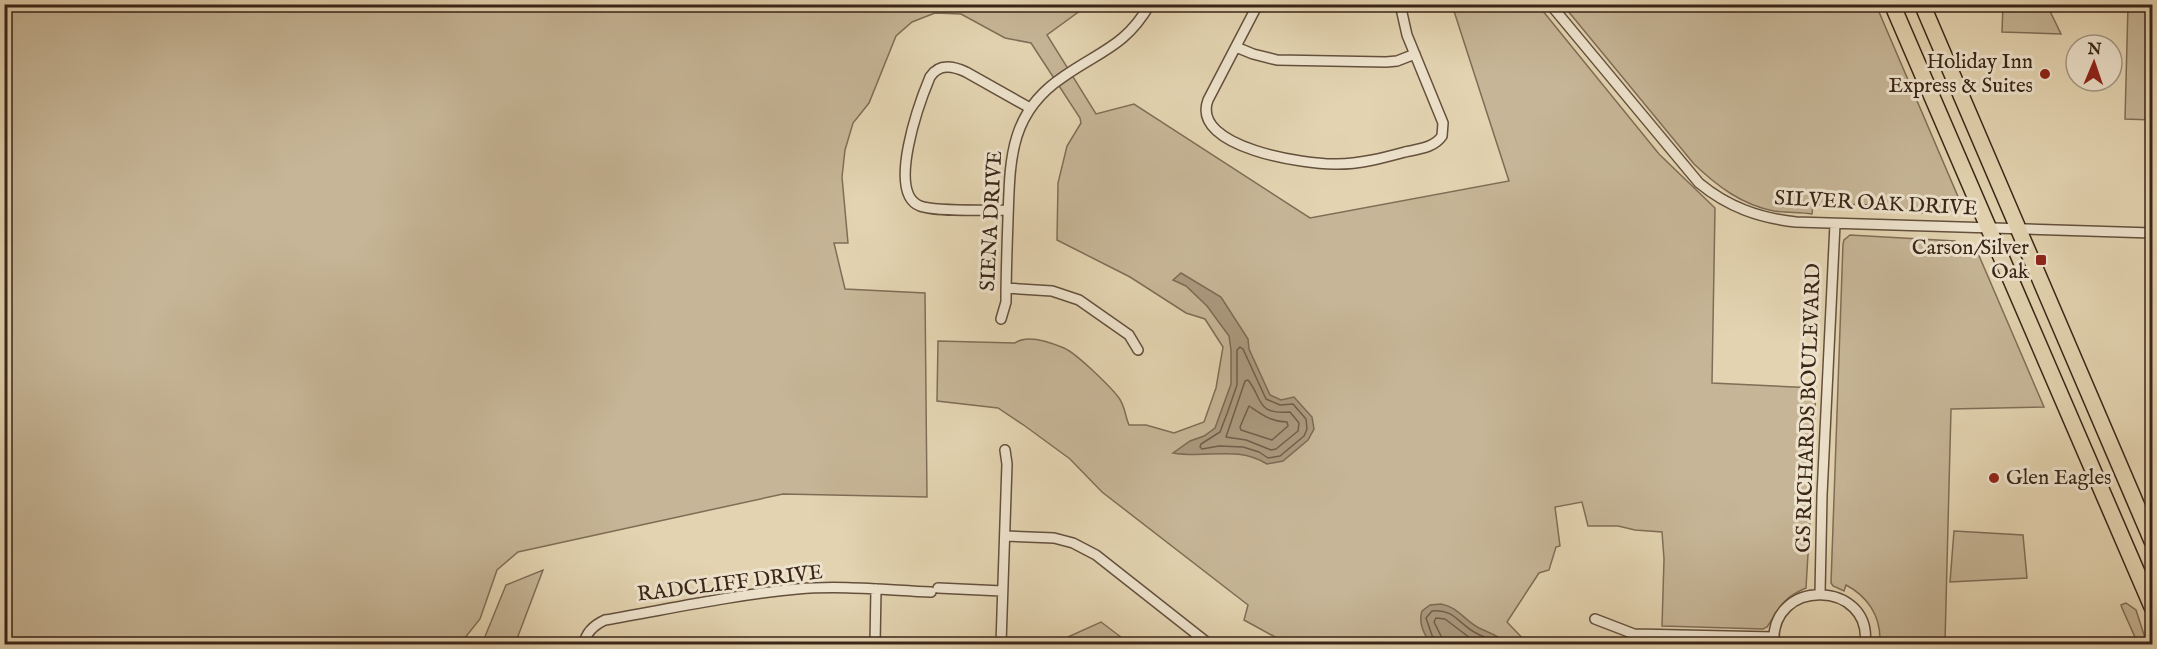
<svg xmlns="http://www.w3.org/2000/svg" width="2157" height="649" font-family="'IM FELL English',serif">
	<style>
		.green { fill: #c6b596; stroke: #806d56; stroke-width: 1.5 }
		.water { fill: #aa987c; stroke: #7d6a54; stroke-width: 1.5 }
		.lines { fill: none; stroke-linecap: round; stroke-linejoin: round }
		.shore { stroke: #725e4a; stroke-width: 1.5 }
		.street-casing { stroke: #64503d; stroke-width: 12 }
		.primary-casing { stroke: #3a2517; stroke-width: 18 }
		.street { stroke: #ede2cc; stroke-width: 9 }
		.primary { stroke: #e3d3b0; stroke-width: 15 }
		.poi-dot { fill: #8f2418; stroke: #ede2cc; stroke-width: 2 }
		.labels { text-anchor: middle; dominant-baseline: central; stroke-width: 6; stroke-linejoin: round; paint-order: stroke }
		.poi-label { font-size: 21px; fill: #3a2517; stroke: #ede2cc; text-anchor: end }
		.street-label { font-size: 21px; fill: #3a2517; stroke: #ede2cc }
	</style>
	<rect width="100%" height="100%" fill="#e3d3b0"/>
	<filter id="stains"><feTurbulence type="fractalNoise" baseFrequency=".00333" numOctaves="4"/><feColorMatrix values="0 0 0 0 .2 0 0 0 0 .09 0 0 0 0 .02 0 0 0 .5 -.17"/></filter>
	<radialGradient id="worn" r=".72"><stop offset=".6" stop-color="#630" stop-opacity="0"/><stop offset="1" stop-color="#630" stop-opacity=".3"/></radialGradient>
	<path class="green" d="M4,5H1088L1047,35L1096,114L1134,104L1310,218L1509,181L1452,5H1538L1659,154L1715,208L1712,383L1816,388L1813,453L1809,465L1812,486L1806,588C1782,598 1780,608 1767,627L1763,629L1662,626L1664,559L1662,532L1635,530L1618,526H1588L1582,502L1555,507L1560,546L1556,547L1549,570L1539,573L1507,622L1528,644H1288L1244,620L1248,605L1102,492L1070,459L1025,426L998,408L937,401L938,341L1015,343C1027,334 1050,342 1064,348C1076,353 1111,387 1119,398C1125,406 1125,416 1129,425H1146L1174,433L1204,422L1216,388L1223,347L1205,319L1186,313L1130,277L1057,240L1058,183L1067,146L1081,123L1080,118L1031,43L1005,38L961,14L935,13L912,22L896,36L869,103L853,123L845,150L842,177L848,243H834L845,289L925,293L927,497L783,494L518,552L497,570L480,619L460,644H5Z
		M1563,5H1876L1959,199L1949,214L1916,213L1915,211C1882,202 1847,205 1813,205L1812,214C1800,212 1787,213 1774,211C1742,205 1717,186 1694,164Z
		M2047,5L2061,34L2002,32L2003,5Z
		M2128,5H2152V120L2125,119Z
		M1850,235L1955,241L1956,252L1977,251L2044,407L1951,409L1945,642L1880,639C1880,615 1867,596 1846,585L1844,591L1833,586L1831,583L1843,244L1844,240Z
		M1954,531L2023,535L2027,578L1950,582Z
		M543,570L515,644H482L506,585Z
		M2126,603L2136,610L2147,644H2138L2122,608L2121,605Z
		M1101,622L1130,644H1059V641Z"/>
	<path class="water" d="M1181,273L1221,297L1248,339L1249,349L1270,395L1281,400L1294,397L1312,417L1314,429L1308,440L1283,461L1267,464C1236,445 1208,459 1173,453L1190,441L1204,436L1215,428L1231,384V350L1229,336L1207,306L1186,286L1173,280Z
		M1441,604C1458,607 1465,621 1479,628C1490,633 1500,637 1510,644H1431C1424,634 1418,623 1422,611L1430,605Z"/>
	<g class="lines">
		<path class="shore" d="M1240,347L1243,349L1266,399L1280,405L1293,404L1306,419L1307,429L1304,436L1280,456L1268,458L1259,452L1243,447L1219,446L1202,449L1200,447L1201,444L1220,432L1228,411L1237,385V350Z
			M1248,380C1263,398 1255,415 1290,412L1299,423L1298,431L1276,449L1271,450L1246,440L1226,437L1245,381Z
			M1249,406C1261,414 1271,422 1287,422L1288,426L1272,440L1241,430L1240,427Z
			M1435,644L1426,618L1432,611C1454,609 1457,622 1474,632C1482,637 1492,639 1500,644
			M1443,644L1442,638L1434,622L1436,618L1445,619L1470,638L1485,644"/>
		<g class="street-casing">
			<path id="street" d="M1258,4L1208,100C1190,148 1307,165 1337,164C1360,164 1383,158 1405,152C1418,149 1434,148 1442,136L1443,123L1407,35L1400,4
				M1550,4L1699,183C1728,207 1759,218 1796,222L2152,233
				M1236,47L1253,54L1277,60L1386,62L1397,61L1415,54
				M1008,210C988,210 937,212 920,206C886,193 920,101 930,77C939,63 953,66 966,72L1030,108
				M1006,288L1052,291L1079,300L1129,335L1138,350
				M1001,319L1006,302C1006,274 1007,247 1008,219C1010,160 1009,113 1063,77C1100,51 1126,46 1150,4
				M1005,536L1054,538L1073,543L1096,555L1209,644
				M938,588L1002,591
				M1820,594L1822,495L1835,224
				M1595,619L1634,634L1774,637
				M584,644C586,632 594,625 605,620C669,609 733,595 797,589C841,585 887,590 931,592
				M875,644L876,589
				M1001,644L1007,464L1005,450
				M1774,644C1769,577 1873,580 1865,644"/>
		</g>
		<g class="primary-casing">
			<path id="primary" d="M1892,4L2152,607
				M1922,4L2152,541"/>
		</g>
		<use href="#street" class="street"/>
		<use href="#primary" class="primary"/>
	</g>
	<g class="poi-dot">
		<circle cx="2045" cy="74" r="6"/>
		<rect x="2035" y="254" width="12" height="12" rx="3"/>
		<circle cx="1994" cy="478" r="6"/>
	</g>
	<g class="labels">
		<g class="poi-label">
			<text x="2033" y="62">Holiday Inn<tspan x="2033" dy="24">Express &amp; Suites</tspan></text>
			<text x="2029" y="248">Carson/Silver<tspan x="2029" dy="24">Oak</tspan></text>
			<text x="2006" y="478" text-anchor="start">Glen Eagles</text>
		</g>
		<g class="street-label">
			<text transform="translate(1876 204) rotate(3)">SILVER OAK DRIVE</text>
			<text transform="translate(992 221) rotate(-87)">SIENA DRIVE</text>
			<text transform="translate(1809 408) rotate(-88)">GS RICHARDS BOULEVARD</text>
			<text transform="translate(730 584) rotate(-7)">RADCLIFF DRIVE</text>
		</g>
	</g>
	<rect width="2157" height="649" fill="none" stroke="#e3d3b0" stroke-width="24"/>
	<rect x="6" y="6" width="2145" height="637" fill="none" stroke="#3a2517" stroke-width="3"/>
	<rect x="12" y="12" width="2133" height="625" fill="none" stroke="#3a2517" stroke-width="1.5"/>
	<g transform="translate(2094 63) rotate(2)"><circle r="28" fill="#ede2cc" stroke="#a59684" stroke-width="1.5"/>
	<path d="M0-4.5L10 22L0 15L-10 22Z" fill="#8f2418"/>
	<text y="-9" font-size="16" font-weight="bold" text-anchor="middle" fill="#3a2517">N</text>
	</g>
	<rect width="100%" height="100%" filter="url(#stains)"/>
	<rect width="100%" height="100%" fill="url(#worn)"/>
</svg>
